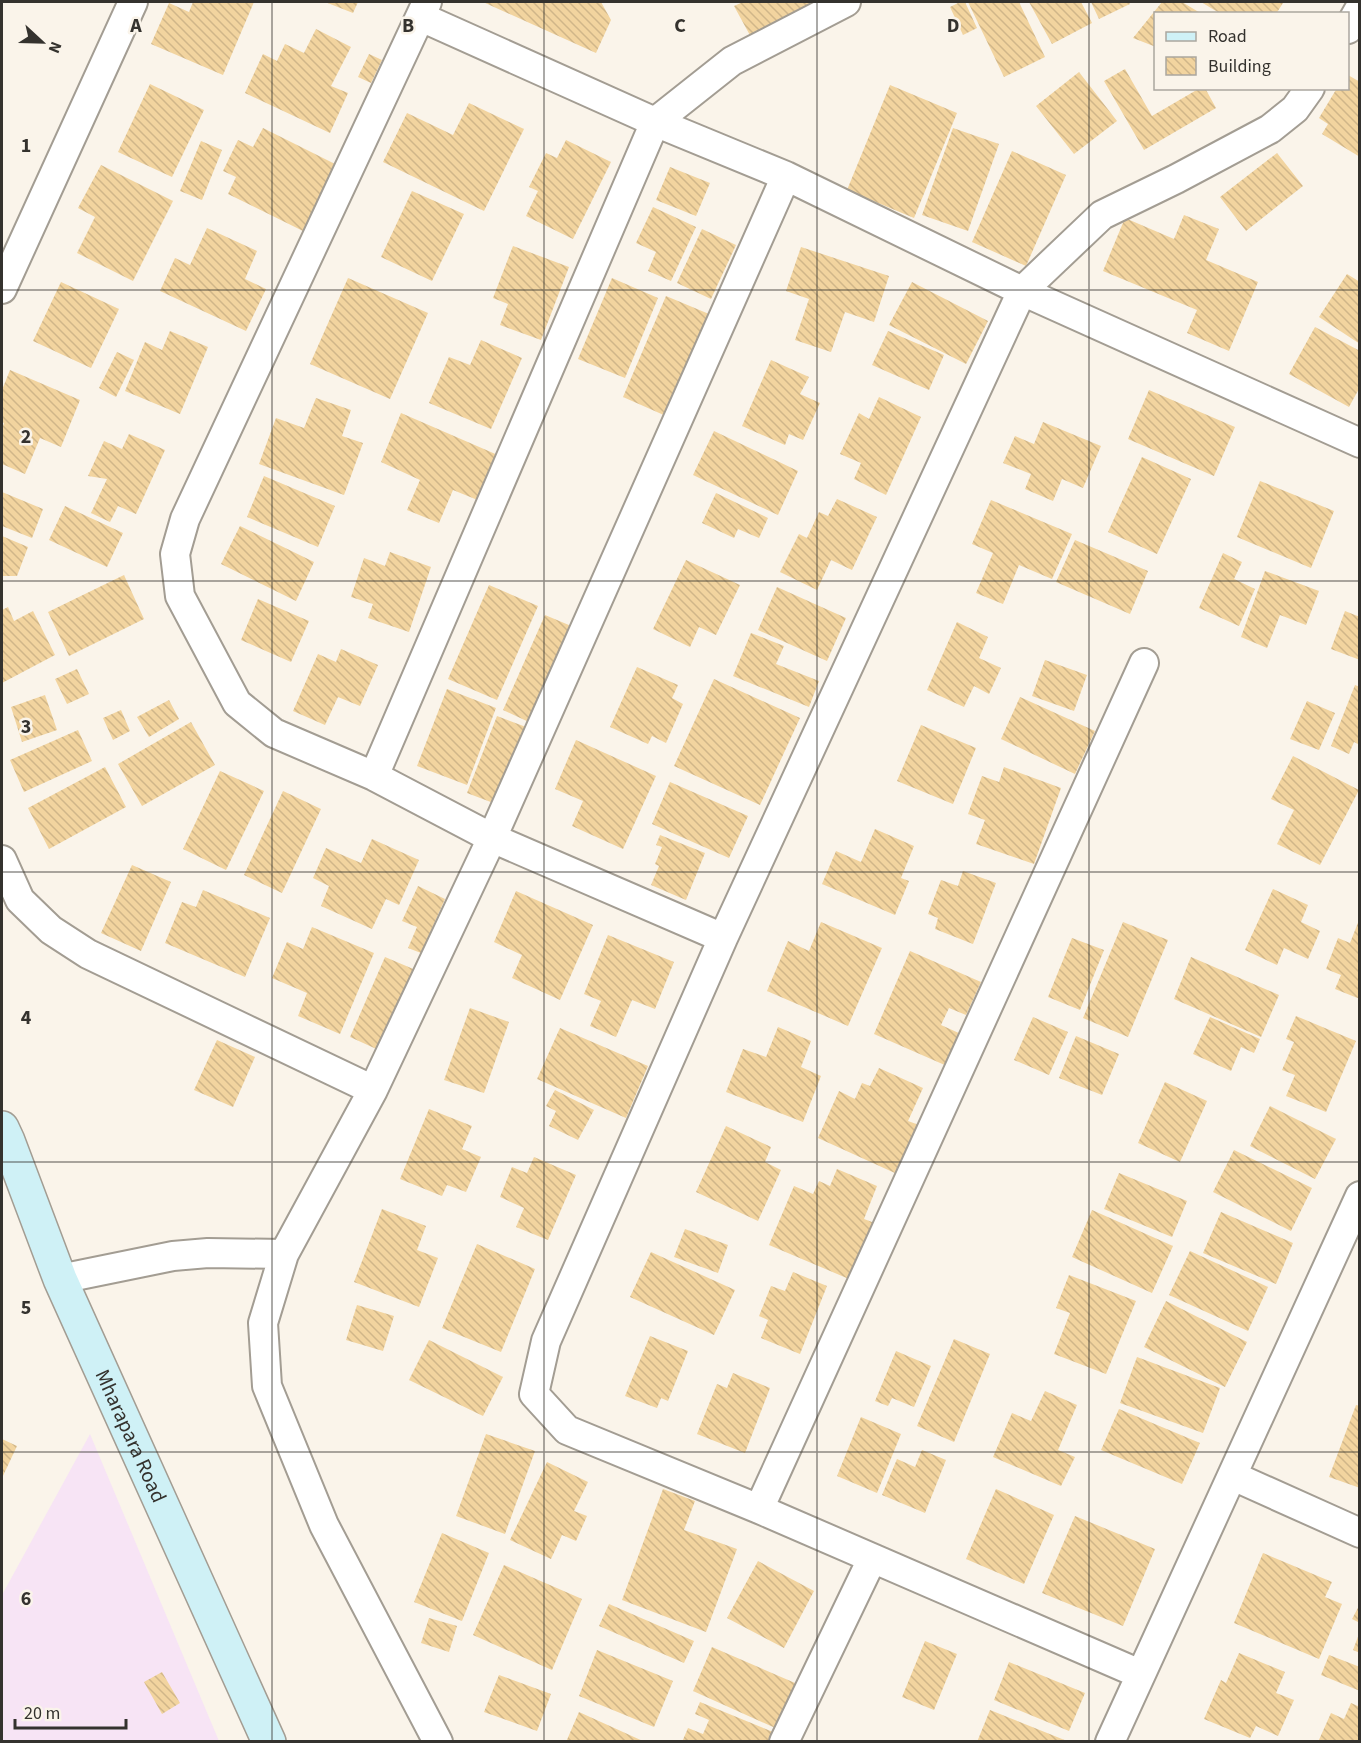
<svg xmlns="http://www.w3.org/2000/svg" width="1361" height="1743" font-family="'Source Sans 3',sans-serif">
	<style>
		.education { fill: #f7e4f5 }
		.building { fill: url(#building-back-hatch) }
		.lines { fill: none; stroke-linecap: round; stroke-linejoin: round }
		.minor-casing { stroke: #a39d93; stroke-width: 32 }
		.secondary-casing { stroke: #a39d93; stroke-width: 36 }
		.minor { stroke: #fff; stroke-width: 28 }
		.secondary { stroke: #cff1f6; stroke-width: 33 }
		.grid { fill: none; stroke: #34322e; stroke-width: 1.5; stroke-opacity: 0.55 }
		.labels { text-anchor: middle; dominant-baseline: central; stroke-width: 5; stroke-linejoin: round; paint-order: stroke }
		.street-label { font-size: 21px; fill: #34322e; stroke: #faf4ea }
		.grid-label { font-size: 20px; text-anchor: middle; font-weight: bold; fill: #34322e; stroke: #faf4ea; stroke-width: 5; stroke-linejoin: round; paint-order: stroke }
	</style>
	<defs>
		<pattern id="building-back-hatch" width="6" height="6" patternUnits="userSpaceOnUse" patternTransform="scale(1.5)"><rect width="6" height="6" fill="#f2d49f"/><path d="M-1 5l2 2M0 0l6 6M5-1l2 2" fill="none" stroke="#d0b689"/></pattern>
	</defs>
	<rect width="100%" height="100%" fill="#faf4ea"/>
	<path class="education" d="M90,1434L219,1741L2,1742V1595Z"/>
	<path class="building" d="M193,2H254L223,75L151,44L169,3L189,12Z
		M325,2H358L353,13Z
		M483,2H601L611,20L596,53Z
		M743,2H819L752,39L734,6Z
		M960,2H965L977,28L963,35L950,7Z
		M968,2H1019L1045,57L1004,77Z
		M1029,2H1081L1092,23L1052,44Z
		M1091,2H1129L1130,4L1099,19Z
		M1162,2H1182L1202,14H1156V47L1133,38Z
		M1201,2H1281L1283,3L1276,14H1221Z
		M316,29L351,47L331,86L348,93L330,133L245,93L263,54L277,61L285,44L304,53Z
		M369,54L382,60L371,83L358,77Z
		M1125,69L1152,116L1200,88H1205L1216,108L1144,150L1104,81Z
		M1079,72L1117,121L1074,154L1036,106Z
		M1348,75L1360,82V157L1322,134L1328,124L1319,118L1337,88H1348Z
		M150,84L204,110L172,177L118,152Z
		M890,85L957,113L914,218L847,190Z
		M469,103L524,129L484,211L383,162L407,113L453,135Z
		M263,128L337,165L305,232L228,194L236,177L223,171L238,140L253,147Z
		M953,128L999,144L968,231L922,215Z
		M566,140L611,162L573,239L526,216L538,191L529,187L546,153L557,158Z
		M201,141L222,150L202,200L180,191Z
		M1012,151L1066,175L1026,266L972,242Z
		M1277,153L1303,186L1246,231L1220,197Z
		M101,165L173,201L133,281L77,253L95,217L78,208Z
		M670,167L710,183L696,216L656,200Z
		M412,191L464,214L432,281L381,257Z
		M653,207L696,227L671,281L648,271L656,252L636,243Z
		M1184,215L1219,229L1206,260L1258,282L1229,351L1187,333L1197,310L1103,271L1125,218L1174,239Z
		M207,228L257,251L245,279L266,289L246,331L160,291L175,258L190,265Z
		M702,229L736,245L711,299L677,283Z
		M513,246L569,267L541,340L500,325L508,304L493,298Z
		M801,247L889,276L874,322L845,312L831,352L795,340L809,299L786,291Z
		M1347,274L1360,282V344L1319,317Z
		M348,278L428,313L390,399L310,364Z
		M612,278L658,298L625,378L578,359Z
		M61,282L119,309L91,368L33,341Z
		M912,282L988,321L966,364L889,325Z
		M666,296L709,314L666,416L623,397Z
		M1315,327L1360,351V387L1349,407L1289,374Z
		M170,331L208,347L180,414L125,391L145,342L162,350Z
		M888,331L944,355L929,390L872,365Z
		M481,340L522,358L491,429L429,403L449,357L470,365Z
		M117,352L134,360L116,397L99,388Z
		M771,360L809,377L800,394L820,403L803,440L789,434L785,445L742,426Z
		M10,370L80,400L61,447L40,438L25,474L2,464V429L4,423L2,422V390Z
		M1149,390L1235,427L1214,476L1128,439Z
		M879,397L921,417L886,495L854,479L861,463L840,454L859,413L869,419Z
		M316,398L351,410L342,436L363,443L344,495L259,464L276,418L304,428Z
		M401,413L500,456L480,501L453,490L439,523L407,510L420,480L381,462Z
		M1043,422L1101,446L1083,488L1062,479L1053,501L1025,489L1031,474L1003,463L1015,436L1034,444Z
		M714,431L798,471L778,515L693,475Z
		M129,434L165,450L136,514L118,506L110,522L91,513L107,479L88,476L104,441L122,449Z
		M1142,457L1191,479L1157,554L1108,532Z
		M264,476L335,506L318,547L247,517Z
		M1260,481L1334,511L1311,568L1237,537Z
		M2,492L43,509L32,538L2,526Z
		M716,493L768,518L759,538L738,529L734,538L702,523Z
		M837,499L877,517L852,570L831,560L817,590L780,572L799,534L807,538L819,512L828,516Z
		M991,500L1072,534L1052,579L1019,565L1003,604L976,593L993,553L972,544Z
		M65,506L123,533L107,567L49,540Z
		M240,526L314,562L296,601L221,564Z
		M2,536L28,547L17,576H2Z
		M1075,540L1148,571L1130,614L1056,582Z
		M390,552L431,567L409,632L368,618L373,604L351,597L364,558L385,566Z
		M1223,553L1242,562L1234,579L1255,589L1239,626L1199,608Z
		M686,560L740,585L716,635L699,627L690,647L653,629Z
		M1265,571L1319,591L1306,625L1280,615L1267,648L1241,637Z
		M124,575L144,619L69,656L48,612Z
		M489,585L538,606L497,700L448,679Z
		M777,587L846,618L827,661L758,630Z
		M258,599L309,621L291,662L241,640Z
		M8,607L14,621L33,611L55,655L2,683V610Z
		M1345,611L1360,617V660L1331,649Z
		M545,615L576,628L533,724L503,710Z
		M957,622L988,637L979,658L1001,668L989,694L974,686L964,707L927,690Z
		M751,633L784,646L776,664L819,681L809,707L733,676Z
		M341,649L378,665L360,706L338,697L325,725L293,711L318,654L336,662Z
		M1045,660L1087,675L1074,711L1032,696Z
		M637,667L678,685L672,698L683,704L666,743L652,736L648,744L610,727Z
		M77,669L89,694L67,704L55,679Z
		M714,679L800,718L760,805L674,766Z
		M1355,685L1360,687V745L1354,742L1349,754L1331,746Z
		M447,689L496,708L467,785L417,766Z
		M45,695L57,730L22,742L11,707Z
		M1020,697L1095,731L1075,774L1001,739Z
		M169,700L179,719L149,737L137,717Z
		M1307,701L1335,713L1319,750L1290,739Z
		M121,710L130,731L113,740L103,718Z
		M497,716L526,727L496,804L467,793Z
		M191,722L215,765L142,806L118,764Z
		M921,725L976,748L953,804L897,781Z
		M78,730L92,761L24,792L10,760Z
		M576,740L656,776L623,849L572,826L583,801L555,789Z
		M1293,756L1359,790L1320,865L1277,844L1294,810L1271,799Z
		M105,767L126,807L49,849L28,808Z
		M1004,767L1061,788L1034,864L976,844L985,820L968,814L982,776L999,782Z
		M220,771L264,791L226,870L183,849Z
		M670,782L748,816L729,858L652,824Z
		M283,791L321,809L282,893L244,875Z
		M875,829L914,846L901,878L909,881L895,915L822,884L836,851L861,862Z
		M660,835L705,853L686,900L651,885L659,866L655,864L662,847L656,845Z
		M372,839L419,860L399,905L386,899L372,929L321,906L329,886L313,878L326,848L361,863Z
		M132,865L171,882L141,951L101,933Z
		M963,871L996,883L973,944L935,929L938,918L928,914L941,880L958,886Z
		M418,886L445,899L421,953L408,948L417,927L402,921Z
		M1273,889L1308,905L1301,922L1320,931L1308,959L1284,948L1277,965L1245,950Z
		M203,890L270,918L245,977L165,943L182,902L196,907Z
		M516,891L593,925L560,1000L512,978L522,955L494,942Z
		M1359,920H1360V999L1335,989L1341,975L1326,969L1338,938L1350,943Z
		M821,922L882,948L848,1026L767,991L788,941L809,951Z
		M1123,922L1168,940L1128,1037L1083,1018Z
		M312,927L374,953L340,1034L298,1016L307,993L272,978L287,942L303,949Z
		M608,935L674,962L655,1009L632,1000L616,1037L590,1026L601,1001L584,994Z
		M1072,938L1104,950L1080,1010L1048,997Z
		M910,951L981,982L966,1015L949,1008L941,1025L961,1034L947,1066L874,1034Z
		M385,957L418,971L383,1052L350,1037Z
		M1191,957L1279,995L1261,1037L1174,999Z
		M470,1008L509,1022L484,1093L444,1080Z
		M1296,1016L1356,1041L1326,1112L1286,1096L1295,1075L1282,1070L1294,1042L1286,1039Z
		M1033,1017L1068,1032L1049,1075L1014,1060Z
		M1210,1017L1260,1039L1254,1053L1241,1047L1231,1071L1193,1054Z
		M778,1027L811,1041L801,1067L821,1076L803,1122L726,1092L743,1049L766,1057Z
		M560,1028L648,1066L626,1118L537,1079Z
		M1076,1036L1119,1054L1102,1095L1059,1078Z
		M217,1040L255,1057L233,1107L194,1090Z
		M879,1068L923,1088L908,1121L919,1125L897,1174L818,1138L839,1091L855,1099L862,1083L870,1086Z
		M1165,1082L1207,1101L1180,1162L1138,1143Z
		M555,1090L594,1110L578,1140L549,1126L556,1111L546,1106Z
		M1270,1106L1336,1139L1315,1179L1250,1146Z
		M429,1109L472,1126L462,1149L481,1157L466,1192L447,1185L442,1196L400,1179Z
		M726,1126L771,1147L765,1162L781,1170L758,1221L696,1192Z
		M1234,1150L1312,1188L1291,1231L1213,1192Z
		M534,1157L576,1175L548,1240L516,1227L524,1208L500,1197L512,1167L527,1173Z
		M837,1169L877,1186L864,1219L880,1225L856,1282L769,1245L794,1186L813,1194L819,1181L830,1186Z
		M1119,1173L1187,1201L1172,1237L1104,1209Z
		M382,1209L426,1226L417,1250L438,1258L419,1307L354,1282Z
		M1092,1210L1173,1246L1152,1293L1072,1257Z
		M1221,1212L1293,1243L1276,1284L1203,1253Z
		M685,1229L728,1245L718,1273L674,1257Z
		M477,1244L535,1269L501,1352L442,1328Z
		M1190,1251L1268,1287L1248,1331L1169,1295Z
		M651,1252L735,1290L714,1335L630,1297Z
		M793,1272L827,1286L800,1354L761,1338L768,1320L759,1316L771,1286L785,1291Z
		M1069,1275L1136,1301L1106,1374L1054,1354L1070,1313L1056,1308Z
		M1166,1301L1247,1342L1225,1387L1144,1347Z
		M357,1305L394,1316L383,1351L346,1340Z
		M650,1336L688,1351L668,1401L661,1398L657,1408L625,1396Z
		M954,1339L990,1354L954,1442L917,1426Z
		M429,1340L503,1377L483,1416L409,1380Z
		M896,1351L931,1366L914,1407L892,1398L888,1406L875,1401Z
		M1137,1357L1220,1388L1203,1433L1120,1403Z
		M733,1373L770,1388L745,1453L697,1434L717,1384L727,1388Z
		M1045,1391L1077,1405L1058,1450L1075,1457L1061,1486L993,1457L1012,1413L1031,1421Z
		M1356,1405L1360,1406V1488L1329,1477Z
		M1119,1409L1200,1443L1182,1484L1101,1450Z
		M861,1417L901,1434L877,1493L837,1476Z
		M486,1434L535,1451L505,1534L456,1516Z
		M2,1439L17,1446L2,1478Z
		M922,1450L946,1460L925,1513L882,1495L897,1459L915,1467Z
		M547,1462L588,1482L574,1511L587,1516L576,1541L562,1535L551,1559L510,1540Z
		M663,1489L695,1501L684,1530L737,1549L706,1632L622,1600Z
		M996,1489L1054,1515L1024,1584L966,1559Z
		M1075,1516L1155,1549L1123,1626L1042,1593Z
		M442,1533L489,1553L462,1621L414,1602Z
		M1263,1553L1332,1582L1325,1597L1342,1604L1319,1659L1234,1623Z
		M758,1561L814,1591L784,1648L727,1618Z
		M504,1565L582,1599L552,1670L473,1635Z
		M609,1604L694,1641L684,1663L599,1626Z
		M1360,1604V1623L1352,1619Z
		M429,1618L457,1626L449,1652L421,1643Z
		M1359,1634H1360V1653L1353,1650Z
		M925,1641L957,1654L934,1710L902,1697Z
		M712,1647L802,1686L782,1731L693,1691Z
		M597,1650L673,1681L654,1727L579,1696Z
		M1239,1653L1285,1672L1276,1693L1294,1700L1278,1736L1256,1726L1250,1738L1204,1719L1221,1680L1226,1683Z
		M1329,1655L1360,1667V1691L1321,1675Z
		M1009,1662L1085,1693L1069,1731L994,1700Z
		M162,1672L180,1703L162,1714L144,1682Z
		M499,1675L551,1694L537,1731L484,1712Z
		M700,1702L778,1734L775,1742H682L688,1728L703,1734L709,1720L695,1714Z
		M1351,1703L1360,1707V1742H1318L1331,1713L1344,1719Z
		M990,1710L1067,1741V1742H977Z
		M579,1712L645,1742H566Z"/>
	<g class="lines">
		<g class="minor-casing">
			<path id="minor" d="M427,2L185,519L175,554L180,596L237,703L274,733L374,776L492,838L723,938
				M421,17L655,122L786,176L1022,291L1360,443
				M1348,29L1360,8
				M2,289L133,2
				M374,776L655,122L732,61L846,2
				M2,860L20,900L51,930L88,954L373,1090
				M284,1254L263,1323L267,1386L324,1525L438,1742
				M60,1279L173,1256L208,1253L284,1254L373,1090L492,838L786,176
				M1233,1476L1360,1533
				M759,1509L1144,663
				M1140,1674L759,1509L567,1430L534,1394L546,1341L723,938L1022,291L1102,215L1176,179L1270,129L1295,109L1310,88
				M784,1742L872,1559
				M1110,1742L1360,1196"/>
		</g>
		<g class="secondary-casing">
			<g id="secondary">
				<path id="s1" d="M2,1128L8,1141L60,1279L269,1742"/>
			</g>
		</g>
		<use href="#minor" class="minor"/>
		<use href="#secondary" class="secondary"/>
	</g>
	<path class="grid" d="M272,2V1742M544,2V1742M817,2V1742M1089,2V1742M2,290H1360M2,581H1360M2,872H1360M2,1162H1360M2,1452H1360"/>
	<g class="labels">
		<g class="street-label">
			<text stroke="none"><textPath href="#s1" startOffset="334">Mharapara Road</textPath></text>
		</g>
	</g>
	<g class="grid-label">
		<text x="136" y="32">A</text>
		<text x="408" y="32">B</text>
		<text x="680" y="32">C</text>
		<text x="953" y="32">D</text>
		<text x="26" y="152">1</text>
		<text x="26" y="443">2</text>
		<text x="26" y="733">3</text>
		<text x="26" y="1024">4</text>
		<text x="26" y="1314">5</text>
		<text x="26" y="1605">6</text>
	</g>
	<rect width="1361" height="1743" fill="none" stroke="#34322e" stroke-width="6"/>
	<rect x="1154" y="12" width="195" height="78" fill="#faf4ea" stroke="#aba69f" stroke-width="1.5"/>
	<rect x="1166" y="32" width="30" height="9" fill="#cff1f6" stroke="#aba69f" stroke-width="1.5"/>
	<text x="1208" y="42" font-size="18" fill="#34322e">Road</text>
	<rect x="1166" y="57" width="30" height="18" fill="url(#building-back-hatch)" stroke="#aba69f" stroke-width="1.5"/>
	<text x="1208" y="72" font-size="18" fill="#34322e">Building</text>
	<g transform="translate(42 42) rotate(112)" stroke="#faf4ea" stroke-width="4.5" paint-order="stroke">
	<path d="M0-4.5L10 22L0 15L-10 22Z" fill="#34322e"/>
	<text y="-9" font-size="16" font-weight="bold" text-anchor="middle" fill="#34322e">N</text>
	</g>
	<path d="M15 1719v9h111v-9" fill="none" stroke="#34322e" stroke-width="3"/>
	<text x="24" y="1719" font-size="18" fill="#34322e" stroke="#faf4ea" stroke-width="4.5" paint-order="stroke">20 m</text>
</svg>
